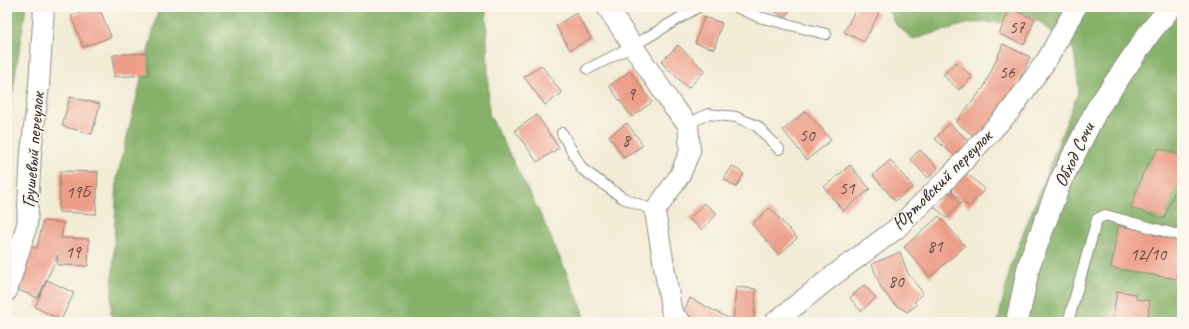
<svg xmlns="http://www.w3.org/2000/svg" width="1189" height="329" font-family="Caveat,sans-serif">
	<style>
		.forest { fill: #85b169; stroke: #586e4a }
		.building { fill: #ed9e89 }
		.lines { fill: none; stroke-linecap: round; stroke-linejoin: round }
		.lane-casing { stroke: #8e8c80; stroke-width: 12 }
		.street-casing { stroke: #8e8c80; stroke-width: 22 }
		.highway-casing { stroke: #8e8c80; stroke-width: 24 }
		.lane { stroke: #fff; stroke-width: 10 }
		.street { stroke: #fff; stroke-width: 20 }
		.highway { stroke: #fff; stroke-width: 22 }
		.labels { text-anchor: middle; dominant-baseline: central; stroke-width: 3; stroke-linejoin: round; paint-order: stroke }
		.number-label { font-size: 17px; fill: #5c4842 }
		.street-label { font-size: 19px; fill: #2b2b2b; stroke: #fbf7ec }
	</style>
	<rect width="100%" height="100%" fill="#fbf7ec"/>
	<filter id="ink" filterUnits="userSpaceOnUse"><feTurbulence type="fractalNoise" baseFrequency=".025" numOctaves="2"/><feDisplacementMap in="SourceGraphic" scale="8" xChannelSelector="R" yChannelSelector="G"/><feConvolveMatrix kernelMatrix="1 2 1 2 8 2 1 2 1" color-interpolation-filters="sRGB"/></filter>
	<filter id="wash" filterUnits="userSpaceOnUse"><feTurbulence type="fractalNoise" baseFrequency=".012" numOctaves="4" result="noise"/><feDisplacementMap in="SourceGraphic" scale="16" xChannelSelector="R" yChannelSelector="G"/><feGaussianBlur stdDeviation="0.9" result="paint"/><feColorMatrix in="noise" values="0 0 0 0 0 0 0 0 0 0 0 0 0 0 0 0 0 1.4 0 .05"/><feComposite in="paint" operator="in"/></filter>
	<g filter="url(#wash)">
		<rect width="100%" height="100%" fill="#f2ecd6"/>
		<path class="forest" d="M7,7H26L7,127Z
			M159,7H486L489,114L543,220L581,306L585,322H115L111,314L117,178Z
			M887,7H1182V322H998L1011,265L1079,90L1074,50L1039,21L970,23L913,39L895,24Z"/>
		<g id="blocks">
			<path class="building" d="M96,7H99L111,37L83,47L71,16Z
				M768,7H792L785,18Z
				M857,7H867L879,13L864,42L844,32Z
				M1010,9L1035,19L1024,45L999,34Z
				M576,13L591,38L570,50L556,26Z
				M704,17L722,23L714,49L695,43Z
				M1003,44L1030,57L1009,102L980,141L956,122L984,87Z
				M678,45L705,71L688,88L661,62Z
				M147,53L149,75L114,77L113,55Z
				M956,62L972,77L959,90L943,75Z
				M541,65L562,93L545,105L524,77Z
				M630,71L652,102L632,117L609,86Z
				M70,97L100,104L92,134L62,126Z
				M806,111L831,140L807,160L783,130Z
				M537,115L559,148L537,162L515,130Z
				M627,123L643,145L624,158L609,136Z
				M949,123L970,142L957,158L935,139Z
				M1159,148L1182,156V172L1164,219L1131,208L1143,173Z
				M920,150L938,168L928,178L910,159Z
				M890,160L913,187L895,201L873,175Z
				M850,165L870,189L843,211L824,187Z
				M732,166L744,174L736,187L724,179Z
				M60,171L98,172L96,214L59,212Z
				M966,173L985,189L969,207L951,191Z
				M947,190L961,203L947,218L933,206Z
				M704,203L717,214L702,230L689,219Z
				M770,208L797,238L779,255L752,224Z
				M939,216L965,246L930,277L904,247Z
				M43,221L64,223L61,238L89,239L88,266L57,265L58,255L38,298L13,288L26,247L37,248Z
				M1118,226L1154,232L1153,235L1182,240V280L1111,268Z
				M900,252L908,274L923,293L914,302L917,305L907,312L893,303L881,288L872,264Z
				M47,280L74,293L61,320L35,307Z
				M864,285L876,298L861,311L850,298Z
				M736,287L756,289L754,322H733Z
				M1117,291L1136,294V299L1150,301L1147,322H1112Z
				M690,298L730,319L729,322H696L682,314Z"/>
		</g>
	</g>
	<g filter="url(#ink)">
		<use href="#blocks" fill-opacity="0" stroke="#8e8c80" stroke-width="1"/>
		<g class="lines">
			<g class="lane-casing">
				<path id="lane" d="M736,7L759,17L826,34
					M588,69L633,46L698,7
					M688,124L708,114L736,117L757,126L779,149
					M562,133L582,169L623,198L655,211
					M1068,322L1097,219L1105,215L1182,236"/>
			</g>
			<g class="street-casing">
				<path id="street" d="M607,7L674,108L688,124L690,151L680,175L655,211L672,314L681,322
					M7,291L27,225L31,152L39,85L44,7
					M775,322L830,278L896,229L949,177L1011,110L1048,58L1076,7"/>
			</g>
			<g class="highway-casing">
				<path id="highway" d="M1017,322L1029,265L1060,182L1097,109L1150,32L1171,7"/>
			</g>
			<use href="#lane" class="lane"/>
			<use href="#street" class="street"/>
			<use href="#highway" class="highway"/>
		</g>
	</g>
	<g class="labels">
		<g class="number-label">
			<text x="1017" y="27">57</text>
			<text x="1007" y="72">56</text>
			<text x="631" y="94">9</text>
			<text x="807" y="135">50</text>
			<text x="626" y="140">8</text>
			<text x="847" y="188">51</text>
			<text x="78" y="192">19Б</text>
			<text x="935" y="246">81</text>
			<text x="73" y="252">19</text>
			<text x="1148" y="254">12/10</text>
			<text x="896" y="281">80</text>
		</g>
		<g class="street-label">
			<text transform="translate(33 150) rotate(-85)">Грушевый переулок</text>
			<text transform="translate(1074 155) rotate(-64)">Обход Сочи</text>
			<text transform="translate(942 180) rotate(-45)">Юртовский переулок</text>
		</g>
	</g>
	<rect width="1189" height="329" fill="none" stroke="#fbf7ec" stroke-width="24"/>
</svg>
